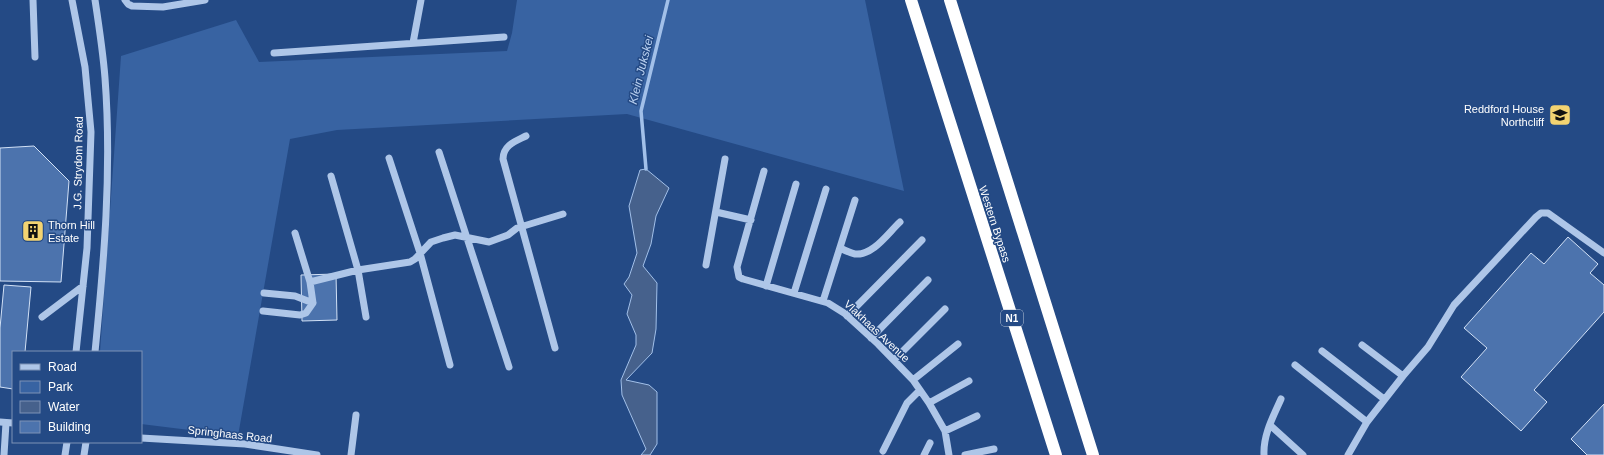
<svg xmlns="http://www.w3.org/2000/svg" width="1604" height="455" font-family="Helvetica,sans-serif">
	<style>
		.green { fill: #3863a2 }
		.water { fill: #46618c; stroke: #a2c0e9 }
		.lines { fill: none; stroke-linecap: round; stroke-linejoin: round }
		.stream { stroke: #a2c0e9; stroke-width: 3.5 }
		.building { fill: #4c73ad; stroke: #d2e1f6 }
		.minor { stroke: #aec6e8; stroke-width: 7 }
		.highway { stroke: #fff; stroke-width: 12 }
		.labels { text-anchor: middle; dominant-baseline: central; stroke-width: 3; stroke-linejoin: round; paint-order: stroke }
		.shield { fill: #244a85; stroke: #bdc9da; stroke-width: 1 }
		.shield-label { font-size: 10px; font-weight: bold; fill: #fff }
		.poi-label { font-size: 11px; fill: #fff; stroke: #244a85; text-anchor: end }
		.street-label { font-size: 11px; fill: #fff; stroke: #244a85 }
		.water-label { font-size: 12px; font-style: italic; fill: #b9d0f0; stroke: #244a85 }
	</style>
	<rect width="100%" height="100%" fill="#244a85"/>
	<path class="green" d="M517,0H865L904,191L627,114L337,130L290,139L238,436L141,424V352H100L121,56L236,20L259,62L507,51L512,33Z"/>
	<path class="water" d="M646,169L669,188L656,216L651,244L643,266L657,283L656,329L652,353L626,380L649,385L657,392V444L650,455H641L646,449L622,395L621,380L636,345V335L627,314L632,295L624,284L629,277L637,253L629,206L640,170Z"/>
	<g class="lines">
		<path class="stream" d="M646,169L641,111L668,0"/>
	</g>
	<path class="building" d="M34,146L69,181L61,282L0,281V148Z
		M1568,237L1598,264L1590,273L1604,285V312L1534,390L1547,402L1521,431L1461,377L1487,348L1464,328L1531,253L1544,264Z
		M336,274L337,320L302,321L301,275Z
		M4,285L31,287L25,352H13V389L0,387V328Z
		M1604,404V455H1587L1571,439Z"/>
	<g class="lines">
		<path class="minor" d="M33,0L35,57
			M72,0L85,67L91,132L87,248L76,352
			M95,0C99,26 103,52 105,78C112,170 104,261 95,352
			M125,0L128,4L132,6L163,7L205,0
			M413,43L421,0
			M274,53L504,37
			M526,136C516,141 503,145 503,159L555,348
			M439,152L509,367
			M389,158L420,253L450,365
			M764,171L737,267L739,277L743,279L828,303L844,313L878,344L913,380L929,403L945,431L949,455
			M331,176L358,270L366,317
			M716,212L751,220
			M840,248C844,250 850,253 855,254C873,256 888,233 900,222
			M706,265L725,159
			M310,282L358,270L410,262L415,259L431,242L443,238L455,235L489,242L508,235L517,228L563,214
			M766,286L796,184
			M264,293L295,296L313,303
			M794,293L826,189
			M823,301L855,200
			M263,311L300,315L306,313L313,303L310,282L295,233
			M847,316L922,240
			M42,317L83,286
			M871,338L928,280
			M1362,345L1403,376
			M1322,351L1384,399
			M894,360L945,309
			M1295,365L1367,422
			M913,380L958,344
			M929,403L969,381
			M0,422L13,423
			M1270,425L1303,455
			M945,431L977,416
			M141,438L245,444L317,455
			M883,451L907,403L920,390
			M4,455L6,423
			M65,455L67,442
			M84,455L86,442
			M351,455L356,415
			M924,455L930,443
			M965,455L994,449
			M1264,455C1263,435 1273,417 1281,399
			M1348,455L1367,422L1403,376L1428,347L1454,305L1536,217L1541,213H1548L1604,253"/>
		<path class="highway" d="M911,0L1056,455
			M950,0L1093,455"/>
	</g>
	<defs>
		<g id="school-square" transform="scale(1.15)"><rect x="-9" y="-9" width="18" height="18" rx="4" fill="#f3d371" stroke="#244a85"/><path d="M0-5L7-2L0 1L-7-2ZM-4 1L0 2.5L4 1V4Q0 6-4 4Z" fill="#111"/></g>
		<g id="building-square" transform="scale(1.15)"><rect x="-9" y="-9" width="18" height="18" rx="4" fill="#f3d371" stroke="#244a85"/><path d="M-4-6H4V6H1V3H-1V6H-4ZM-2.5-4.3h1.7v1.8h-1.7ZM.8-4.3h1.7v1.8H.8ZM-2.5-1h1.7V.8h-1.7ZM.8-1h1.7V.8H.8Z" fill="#111"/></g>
	</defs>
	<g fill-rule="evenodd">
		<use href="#school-square" x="1560" y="115"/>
		<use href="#building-square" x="33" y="231"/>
	</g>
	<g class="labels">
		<rect class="shield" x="1001" y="310" width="22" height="16" rx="3"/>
		<g class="shield-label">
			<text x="1012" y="318">N1</text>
		</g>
		<g class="poi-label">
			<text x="1544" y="109">Reddford House<tspan x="1544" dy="13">Northcliff</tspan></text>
			<text x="48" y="225" text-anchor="start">Thorn Hill<tspan x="48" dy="13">Estate</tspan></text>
		</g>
		<g class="street-label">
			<text transform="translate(78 163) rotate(-89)">J.G. Strydom Road</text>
			<text transform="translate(995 224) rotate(72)">Western Bypass</text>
			<text transform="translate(877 331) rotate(43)">Vlakhaas Avenue</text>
			<text transform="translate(230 434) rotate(6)">Springhaas Road</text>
		</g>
		<g class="water-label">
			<text transform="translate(641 70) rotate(-76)">Klein Jukskei</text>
		</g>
	</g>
	<rect x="12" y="351" width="130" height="92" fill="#244a85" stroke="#7c92b6"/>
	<rect x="20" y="364" width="20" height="6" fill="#aec6e8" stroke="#7c92b6"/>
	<text x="48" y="371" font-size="12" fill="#ffffff">Road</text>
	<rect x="20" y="381" width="20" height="12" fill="#3863a2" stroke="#7c92b6"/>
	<text x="48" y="391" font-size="12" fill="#ffffff">Park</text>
	<rect x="20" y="401" width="20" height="12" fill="#46618c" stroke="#7c92b6"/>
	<text x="48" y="411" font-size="12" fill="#ffffff">Water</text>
	<rect x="20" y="421" width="20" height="12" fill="#4c73ad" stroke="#7c92b6"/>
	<text x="48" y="431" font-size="12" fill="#ffffff">Building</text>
</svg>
